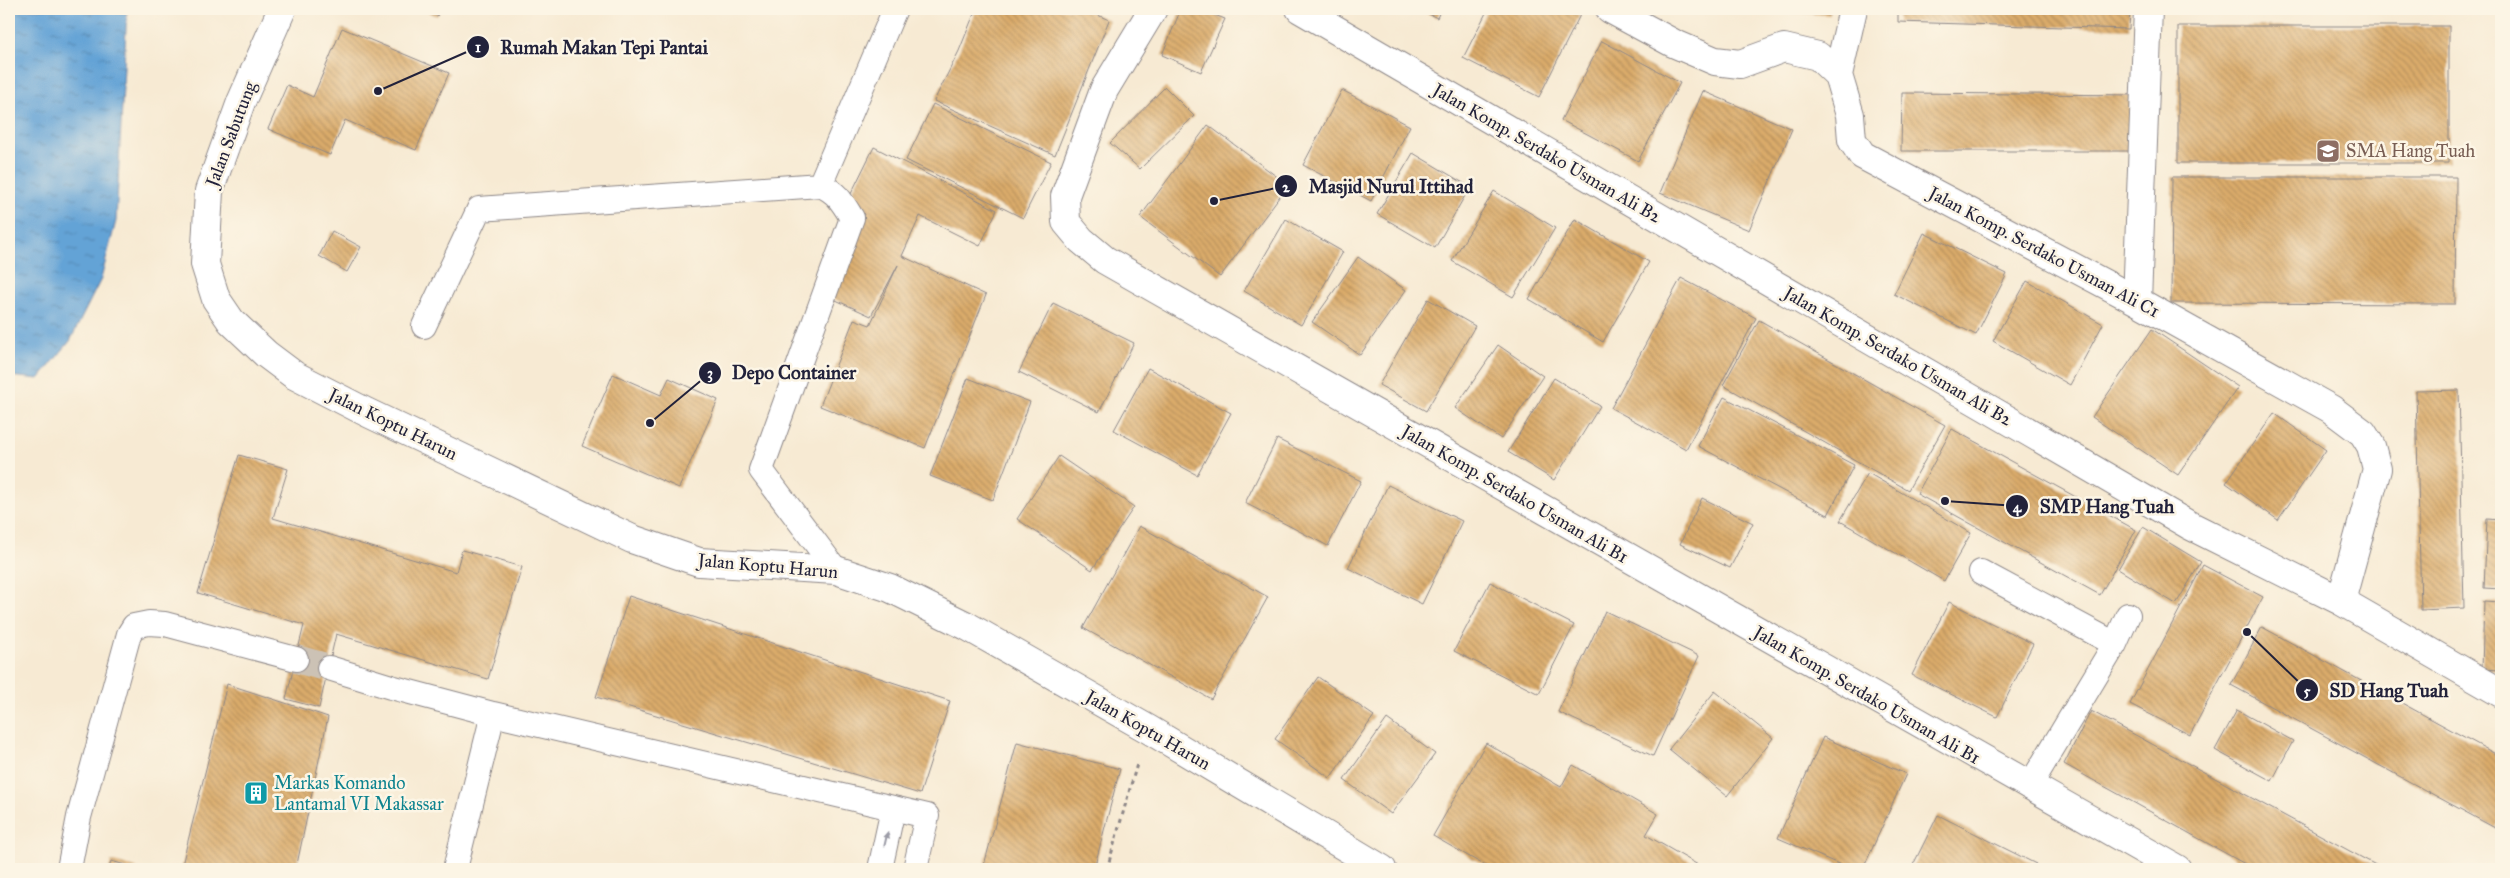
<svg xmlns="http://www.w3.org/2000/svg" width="2510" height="878" font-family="'IM FELL Great Primer',serif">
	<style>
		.water { fill: url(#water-ripples); stroke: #426288 }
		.building { fill: url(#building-back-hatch) }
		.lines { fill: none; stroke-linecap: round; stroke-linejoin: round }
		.minor-tunnel { stroke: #ccc2b5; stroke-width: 28; stroke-dasharray: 28 14; stroke-linecap: butt }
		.service-casing { stroke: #8c8687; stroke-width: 26 }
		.minor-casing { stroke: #8c8687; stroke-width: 30 }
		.path { stroke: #8c8687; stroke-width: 3; stroke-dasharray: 4 4; stroke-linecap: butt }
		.service { stroke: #fff; stroke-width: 24 }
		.minor { stroke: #fff; stroke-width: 28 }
		.oneway { fill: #9c9ca7 }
		.labels { text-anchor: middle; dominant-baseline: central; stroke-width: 5; stroke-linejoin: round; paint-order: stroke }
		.street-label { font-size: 18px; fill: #22223b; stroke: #fcf5e5 }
		.education-label { font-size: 18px; fill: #785e54; stroke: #fcf5e5; text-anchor: start }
		.culture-label { font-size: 18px; fill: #0d838f; stroke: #fcf5e5; text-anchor: start }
		.leader { fill: none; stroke: #22223b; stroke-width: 2 }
		.callout-dot { fill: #22223b; stroke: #fcf5e5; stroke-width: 2 }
		.mark-label { font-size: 15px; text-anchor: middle; font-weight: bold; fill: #fff }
		.callout-label { font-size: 19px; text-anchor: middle; font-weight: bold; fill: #22223b; stroke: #fcf5e5; stroke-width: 5; stroke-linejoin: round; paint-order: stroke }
	</style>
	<defs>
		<pattern id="water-ripples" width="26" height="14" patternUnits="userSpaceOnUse" patternTransform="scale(1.25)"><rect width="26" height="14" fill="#63a3d6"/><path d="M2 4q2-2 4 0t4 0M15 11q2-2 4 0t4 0" fill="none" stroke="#5184af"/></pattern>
		<pattern id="building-back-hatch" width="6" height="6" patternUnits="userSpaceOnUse" patternTransform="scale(1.25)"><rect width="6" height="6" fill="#dbac6b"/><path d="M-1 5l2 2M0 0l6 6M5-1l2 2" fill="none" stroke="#b18c59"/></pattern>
	</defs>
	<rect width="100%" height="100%" fill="#fcf5e5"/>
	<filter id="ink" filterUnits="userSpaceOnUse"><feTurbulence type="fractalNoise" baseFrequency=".02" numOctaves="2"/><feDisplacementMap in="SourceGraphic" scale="10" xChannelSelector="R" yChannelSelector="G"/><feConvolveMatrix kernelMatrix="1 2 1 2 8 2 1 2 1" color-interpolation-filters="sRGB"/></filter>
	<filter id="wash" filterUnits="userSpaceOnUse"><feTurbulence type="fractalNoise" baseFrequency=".0096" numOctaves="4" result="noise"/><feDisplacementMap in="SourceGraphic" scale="20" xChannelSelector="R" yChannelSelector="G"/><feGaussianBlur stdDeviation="1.12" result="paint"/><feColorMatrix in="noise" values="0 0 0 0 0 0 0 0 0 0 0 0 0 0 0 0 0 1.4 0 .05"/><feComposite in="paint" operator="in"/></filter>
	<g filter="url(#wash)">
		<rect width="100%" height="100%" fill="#f7ead3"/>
		<path class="water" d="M9,9H127L116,221L101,279L70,341L39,379L9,376Z"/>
		<g id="blocks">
			<path class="building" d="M422,9H441L437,16Z
				M976,9H1084L1109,20L1055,155L934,101L959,51Z
				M1181,9H1199L1225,19L1201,72L1162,55Z
				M1419,9H1441L1437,18Z
				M1488,9H1567L1580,15L1539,97L1463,58Z
				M1711,9H1830V15Z
				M1898,9H2130L2129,29L1898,22Z
				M2178,26H2449V163H2178Z
				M342,28L449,73L416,150L345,120L330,155L268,129L287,85L313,97Z
				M1602,41L1680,83L1638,161L1561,120Z
				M1165,87L1194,116L1140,169L1110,143Z
				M1342,90L1410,126L1371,201L1303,165Z
				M1703,91L1792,129L1749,230L1660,193Z
				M1902,93L2139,95L2138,151H1901Z
				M933,104L1051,162L1023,218L906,160Z
				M1208,125L1288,185L1220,277L1140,217Z
				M874,147L997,210L980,246L920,216L902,256L986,295L925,448L820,406L854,319L870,325L898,265L871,316L827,296L865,214L846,204Z
				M1413,153L1470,187L1435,248L1377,214Z
				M2172,177H2456L2455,304L2171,303Z
				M1494,191L1555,228L1513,297L1452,261Z
				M1286,219L1343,252L1301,325L1244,291Z
				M1575,219L1649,262L1603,342L1529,299Z
				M332,231L361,247L347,272L319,256Z
				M1924,233L2007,274L1976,335L1894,294Z
				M1358,257L1406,290L1360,355L1312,322Z
				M1681,278L1756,318L1686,449L1611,408Z
				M2027,281L2103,324L2070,385L1993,341Z
				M1428,299L1475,326L1426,411L1379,385Z
				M1053,303L1134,343L1099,412L1019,372Z
				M1759,320L1945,425L1908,490L1723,385Z
				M2152,329L2238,387L2178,475L2092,417Z
				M1498,345L1543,376L1501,439L1455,408Z
				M1148,368L1231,413L1197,475L1114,430Z
				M613,374L661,395L669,378L718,400L679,488L582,446Z
				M968,378L1030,402L993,500L930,476Z
				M1554,378L1600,406L1554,480L1508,452Z
				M2459,390L2464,608L2421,610L2416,391Z
				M1724,397L1854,465L1828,515L1698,446Z
				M2274,413L2326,450L2278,520L2226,483Z
				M1952,429L2136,530L2100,595L1917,494Z
				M1277,439L1361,481L1328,546L1245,503Z
				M239,455L288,469L273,518L456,572L462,550L522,567L488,679L336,634L319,708L286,699L304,625L198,593Z
				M1059,456L1134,507L1092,570L1017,519Z
				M1868,473L1971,533L1944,581L1840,521Z
				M1388,485L1462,521L1422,604L1348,568Z
				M1702,498L1753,523L1730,568L1680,544Z
				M2487,519L2501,520V589L2484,588Z
				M1139,526L1268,597L1211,699L1083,628Z
				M2143,527L2201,562L2176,604L2118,569Z
				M2203,565L2263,597L2190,735L2130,704Z
				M1490,582L1574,625L1539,694L1454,651Z
				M629,596L950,701L920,794L596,697Z
				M1949,602L2033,644L1997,717L1912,675Z
				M2484,602L2501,603V670L2482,669Z
				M1605,611L1699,656L1653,756L1558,712Z
				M2262,627L2501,757V816L2495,828L2231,685Z
				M1318,677L1374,716L1330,778L1275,739Z
				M227,684L328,717L296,869H181Z
				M1715,691L1773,738L1727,796L1669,749Z
				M2237,710L2293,741L2272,781L2215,750Z
				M2091,711L2383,869H2254L2064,764Z
				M1387,719L1435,754L1391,814L1344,780Z
				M1823,737L1906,774L1863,869H1850L1778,838Z
				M1017,742L1120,769L1094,869H983Z
				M1486,743L1561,787L1573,765L1658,814L1646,835L1705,869H1491L1433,836Z
				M1938,815L2036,864L2034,869H1911Z
				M111,861L140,869H109Z"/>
		</g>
	</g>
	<g filter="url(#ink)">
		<use href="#blocks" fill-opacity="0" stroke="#8c8687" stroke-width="1"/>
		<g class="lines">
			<path class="minor-tunnel" d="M296,659L329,668"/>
			<g class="service-casing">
				<path id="service" d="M820,185C837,192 843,203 852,218L761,470L836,570
					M424,326L479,209L820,185L895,9
					M1981,572L2115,644
					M329,668L391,687L493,714L927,816L915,869
					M2029,787L2115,644L2128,615
					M69,869L79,817L129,634L134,626L149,623L165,624L296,659
					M455,869L493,714
					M880,869L893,809"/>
			</g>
			<g class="minor-casing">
				<path id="minor" d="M282,9L241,102L209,191L205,264L216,299L231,321L266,354L294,375L366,412L632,539L699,562L836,570L890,588L967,626L1148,729L1382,869
					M1153,9L1104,90L1065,196L1066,222L1081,240L1105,260L2177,869
					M1300,9L2189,525L2341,601L2501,693
					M1610,9L1673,43L1715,61L1740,64L1784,48L1818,56L1838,75L1850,115L1852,140L1862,155L2137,301L2331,409L2363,433L2371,446L2377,469L2341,601
					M1838,75L1853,9
					M2137,301L2148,9"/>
			</g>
			<path class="path" d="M1107,869L1137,764"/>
			<use href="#service" class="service"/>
			<use href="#minor" class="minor"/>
		</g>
		<defs><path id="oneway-solid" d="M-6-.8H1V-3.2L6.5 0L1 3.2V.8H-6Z" transform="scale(1.25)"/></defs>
		<use class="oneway" href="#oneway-solid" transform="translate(886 839) rotate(-77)"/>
	</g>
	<defs>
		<g id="school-square" transform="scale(1.25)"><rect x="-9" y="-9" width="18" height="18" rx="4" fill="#8d6e63" stroke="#fcf5e5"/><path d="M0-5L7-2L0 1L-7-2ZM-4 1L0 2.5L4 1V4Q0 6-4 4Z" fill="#fff"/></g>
		<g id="building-square" transform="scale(1.25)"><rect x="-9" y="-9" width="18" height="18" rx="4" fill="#0f9aa8" stroke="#fcf5e5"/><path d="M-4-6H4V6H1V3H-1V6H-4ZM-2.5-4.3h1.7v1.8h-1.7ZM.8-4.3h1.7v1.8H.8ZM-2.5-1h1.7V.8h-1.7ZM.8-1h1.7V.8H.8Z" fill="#fff"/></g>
	</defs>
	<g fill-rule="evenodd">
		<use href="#school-square" x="2328" y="151"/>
		<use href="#building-square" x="256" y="793"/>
	</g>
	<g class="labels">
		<g class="street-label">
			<text transform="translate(231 134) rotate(-69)">Jalan Sabutung</text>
			<text transform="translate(1547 153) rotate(30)">Jalan Komp. Serdako Usman Ali B2</text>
			<text transform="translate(2044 252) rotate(28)">Jalan Komp. Serdako Usman Ali C1</text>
			<text transform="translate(1898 356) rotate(30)">Jalan Komp. Serdako Usman Ali B2</text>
			<text transform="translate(393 424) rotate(26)">Jalan Koptu Harun</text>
			<text transform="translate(1515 494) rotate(30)">Jalan Komp. Serdako Usman Ali B1</text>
			<text transform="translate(768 566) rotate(5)">Jalan Koptu Harun</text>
			<text transform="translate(1867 695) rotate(30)">Jalan Komp. Serdako Usman Ali B1</text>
			<text transform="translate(1148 730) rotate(30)">Jalan Koptu Harun</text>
		</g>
		<g class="education-label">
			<text x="2346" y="151">SMA Hang Tuah</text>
		</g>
		<g class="culture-label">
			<text x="274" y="783">Markas Komando<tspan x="274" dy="21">Lantamal VI Makassar</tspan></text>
		</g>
	</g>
	<path class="leader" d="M378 91L478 47M1214 201L1286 186M650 423L710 373M1945 501L2017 506M2247 632L2307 690"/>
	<g class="callout-dot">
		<circle cx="378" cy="91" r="5"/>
		<circle cx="1214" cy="201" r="5"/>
		<circle cx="650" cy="423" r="5"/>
		<circle cx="1945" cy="501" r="5"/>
		<circle cx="2247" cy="632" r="5"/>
		<circle cx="478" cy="47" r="12"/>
		<circle cx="1286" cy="186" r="12"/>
		<circle cx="710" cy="373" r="12"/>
		<circle cx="2017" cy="506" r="12"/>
		<circle cx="2307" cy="690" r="12"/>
	</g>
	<g class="mark-label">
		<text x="478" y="52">1</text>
		<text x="1286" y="192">2</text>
		<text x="710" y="378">3</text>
		<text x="2017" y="512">4</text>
		<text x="2307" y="696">5</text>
	</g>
	<g class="callout-label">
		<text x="604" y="54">Rumah Makan Tepi Pantai</text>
		<text x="1391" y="193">Masjid Nurul Ittihad</text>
		<text x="794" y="379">Depo Container</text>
		<text x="2107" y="513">SMP Hang Tuah</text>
		<text x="2389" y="697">SD Hang Tuah</text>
	</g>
	<rect width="2510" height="878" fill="none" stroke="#fcf5e5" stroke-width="30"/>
</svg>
